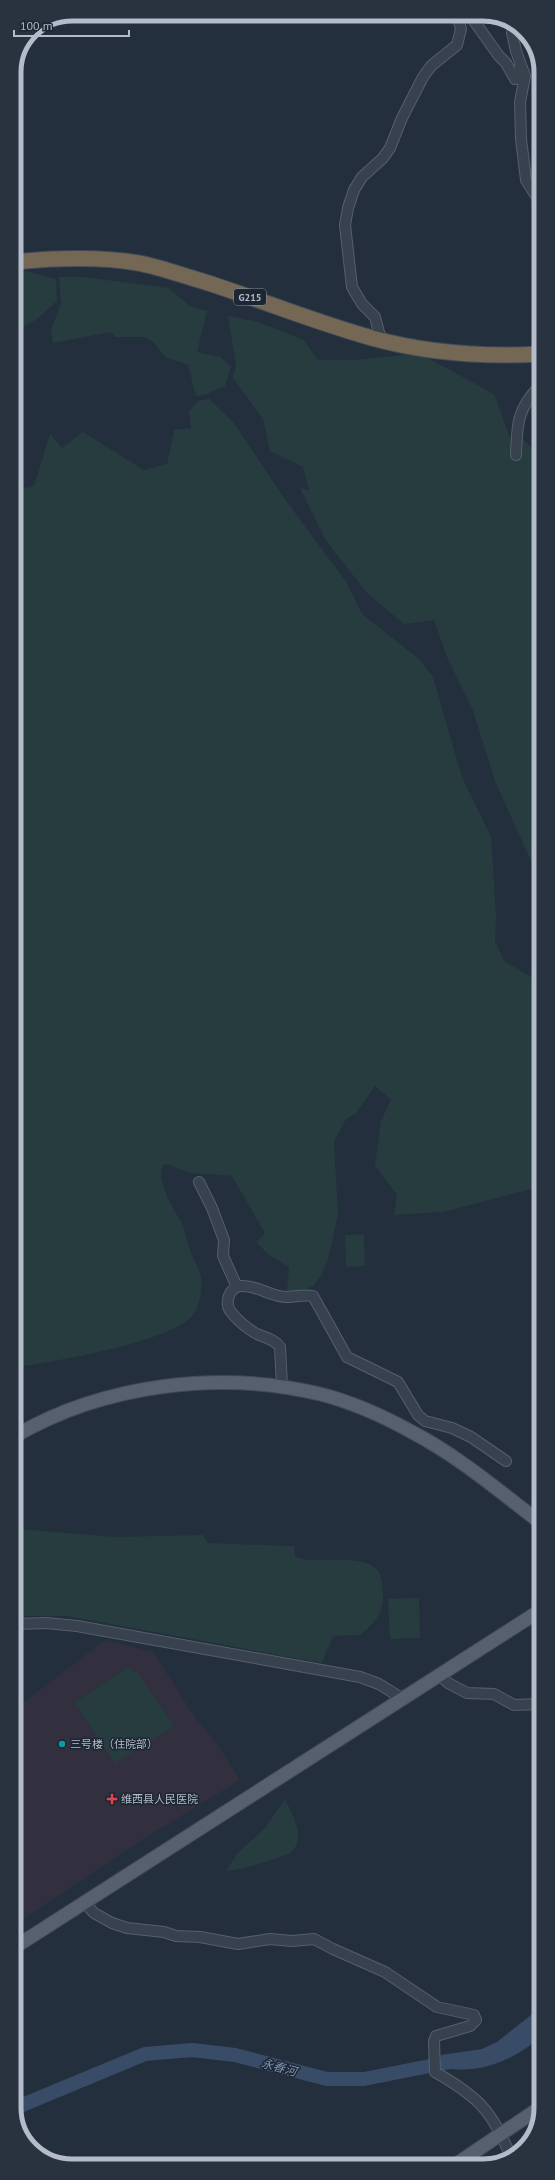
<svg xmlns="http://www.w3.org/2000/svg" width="555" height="2180" font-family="'PT Sans','Noto Sans SC',sans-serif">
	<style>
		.medical { fill: #32303f }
		.green { fill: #263c3f }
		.water { fill: #394c67 }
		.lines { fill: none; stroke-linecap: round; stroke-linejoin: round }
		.river { stroke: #394c67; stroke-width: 14 }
		.minor-casing { stroke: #565f6c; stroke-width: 12 }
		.major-casing { stroke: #414a57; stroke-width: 15 }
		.highway-casing { stroke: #434c59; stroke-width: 17 }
		.minor { stroke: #38414e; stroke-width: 10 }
		.major { stroke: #56606e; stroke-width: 13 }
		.highway { stroke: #746855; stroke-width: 15 }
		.culture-dot { fill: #0f9aa8; stroke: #1d2633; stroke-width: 1.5 }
		.health-dot { fill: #e0444e; stroke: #1d2633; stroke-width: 1.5 }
		.labels { text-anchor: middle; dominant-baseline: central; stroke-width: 3; stroke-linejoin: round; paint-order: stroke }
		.shield { fill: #1d2633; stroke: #878f9c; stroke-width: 1 }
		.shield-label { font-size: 10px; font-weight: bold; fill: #b4bcc9 }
		.poi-label { font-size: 11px; fill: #b4bcc9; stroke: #1d2633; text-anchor: start }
		.water-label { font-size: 12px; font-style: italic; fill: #7c92b1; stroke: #1d2633 }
		.rim { fill: none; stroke: #b4bcc9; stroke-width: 5 }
	</style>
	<rect width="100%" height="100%" fill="#242f3e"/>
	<path class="medical" d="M105,1640L153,1652L194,1716L218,1745L240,1780L148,1836L20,1921L15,1916V1709Z"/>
	<path class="green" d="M22,270L56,279L57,301L37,319L14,333V272Z
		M59,277H83L168,288L190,306L207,311L197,352L220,357L231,366L225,386L205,395L196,396L188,365L165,357L154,343L145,337H115L111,332L53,343L51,330L61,304Z
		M228,316L258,322L304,340L318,360H357L403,355L426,357L494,394L512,443L524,440L540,456V881L495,781L472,708L447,657L434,620L404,624L367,593L325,539L300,488L309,490L303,467L270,451L263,419L233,378L236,364Z
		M209,399L233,422L287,502L347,583L362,614L419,659L433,677L462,777L491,837L496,915L495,941L504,961L539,982L541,1181L535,1188L443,1212L394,1215L397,1195L375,1166L381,1121L391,1100L375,1086L356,1113L346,1119L334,1142L338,1215L328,1259L321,1276L313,1286L296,1293L287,1292L289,1267L269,1255L256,1242L265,1233L232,1176L189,1173L168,1164L163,1165C156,1180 173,1209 181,1221C186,1231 187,1243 191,1253C193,1259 197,1264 199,1270C204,1283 201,1305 192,1316C170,1342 50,1363 15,1367L14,469L25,488L34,486L50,434L62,448L83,432L144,470L167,464L174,430L191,428L189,411L198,401Z
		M364,1234L365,1266L346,1267L345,1235Z
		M21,1529L114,1537L203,1535L207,1543L294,1546L295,1557C300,1558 305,1560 310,1560C326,1561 367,1555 378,1571C382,1577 383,1588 383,1595C384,1613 373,1625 360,1635L333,1636L322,1663L67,1616H15V1530Z
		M419,1598L420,1638L390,1639L388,1599Z
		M128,1667L138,1673L174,1726L115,1763L74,1703Z
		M285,1799C292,1813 307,1839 291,1852C284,1857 275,1858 268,1861C254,1865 241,1870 226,1871L237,1854L265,1828Z"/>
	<path class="water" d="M541,2007V2037C514,2060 477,2076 442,2067L441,2055L482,2049L497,2042Z"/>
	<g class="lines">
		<path class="river" d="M15,2108L145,2054L192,2050L235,2055L327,2079H364L460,2060"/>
		<g class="minor-casing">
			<path id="minor" d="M469,14L499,56L506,63L515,79L518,78L520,66
				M521,28L515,29L512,33L516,51L525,76L520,102L521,139L526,180L540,202
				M540,281L538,290L540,301
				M381,340L375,317L362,304L352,287L345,225L348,208L354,190L362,177L383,158L390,148L402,118L423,77L431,66L457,45L461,29L457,14
				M516,455C517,425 517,408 540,386
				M199,1182L212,1208L224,1240L223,1256L237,1287
				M282,1386L280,1347C274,1339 266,1338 257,1334C249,1330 237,1320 231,1312C224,1303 229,1287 241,1286C257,1285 269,1296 285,1297C294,1297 304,1294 313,1296L347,1357L398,1382L418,1415L425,1421L452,1428L471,1437L506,1461
				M15,1624L46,1623L77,1626L360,1677L379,1684L403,1699
				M440,1675L448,1683L467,1693L494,1694L514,1705L541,1704
				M85,1903L94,1913L112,1923L127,1928L164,1932L176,1936L200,1937L238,1944L270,1939L292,1941L314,1939L333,1949L385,1972L437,2007L474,2015L476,2020L470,2026L436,2036L434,2041L435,2072C477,2096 492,2110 510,2155"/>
		</g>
		<g class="major-casing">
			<path id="major" d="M15,1436C104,1384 220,1370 320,1394C352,1402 383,1416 412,1432C458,1456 499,1491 541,1523
				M15,1947L541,1610
				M455,2165L541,2107"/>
		</g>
		<g class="highway-casing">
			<path id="highway" d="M14,262C55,258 97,256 138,263C160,267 181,275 202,281C259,299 314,322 372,338C426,353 484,357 540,354"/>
		</g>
		<use href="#minor" class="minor"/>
		<use href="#major" class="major"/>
		<use href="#highway" class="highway"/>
	</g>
	<circle class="culture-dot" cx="62" cy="1744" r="4"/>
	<path class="health-dot" d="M110 1793h4v4h4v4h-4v4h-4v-4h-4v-4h4z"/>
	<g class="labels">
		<rect class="shield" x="234" y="289" width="32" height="16" rx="3"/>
		<g class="shield-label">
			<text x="250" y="297">G215</text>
		</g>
		<g class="poi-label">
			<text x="70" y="1744">三号楼（住院部）</text>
			<text x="121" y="1799">维西县人民医院</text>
		</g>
		<g class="water-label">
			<text transform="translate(279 2067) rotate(15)">永春河</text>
		</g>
	</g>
	<path d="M0 0H555V2180H0ZM72 21H483A51 51 0 0 1 534 72V2108A51 51 0 0 1 483 2159H72A51 51 0 0 1 21 2108V72A51 51 0 0 1 72 21Z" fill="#29323f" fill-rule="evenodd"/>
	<path class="rim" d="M72 21H483A51 51 0 0 1 534 72V2108A51 51 0 0 1 483 2159H72A51 51 0 0 1 21 2108V72A51 51 0 0 1 72 21Z"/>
	<path d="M14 30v6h115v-6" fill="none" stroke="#b4bcc9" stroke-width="2"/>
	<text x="20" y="30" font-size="12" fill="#b4bcc9" stroke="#1d2633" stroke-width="3" paint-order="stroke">100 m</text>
</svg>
